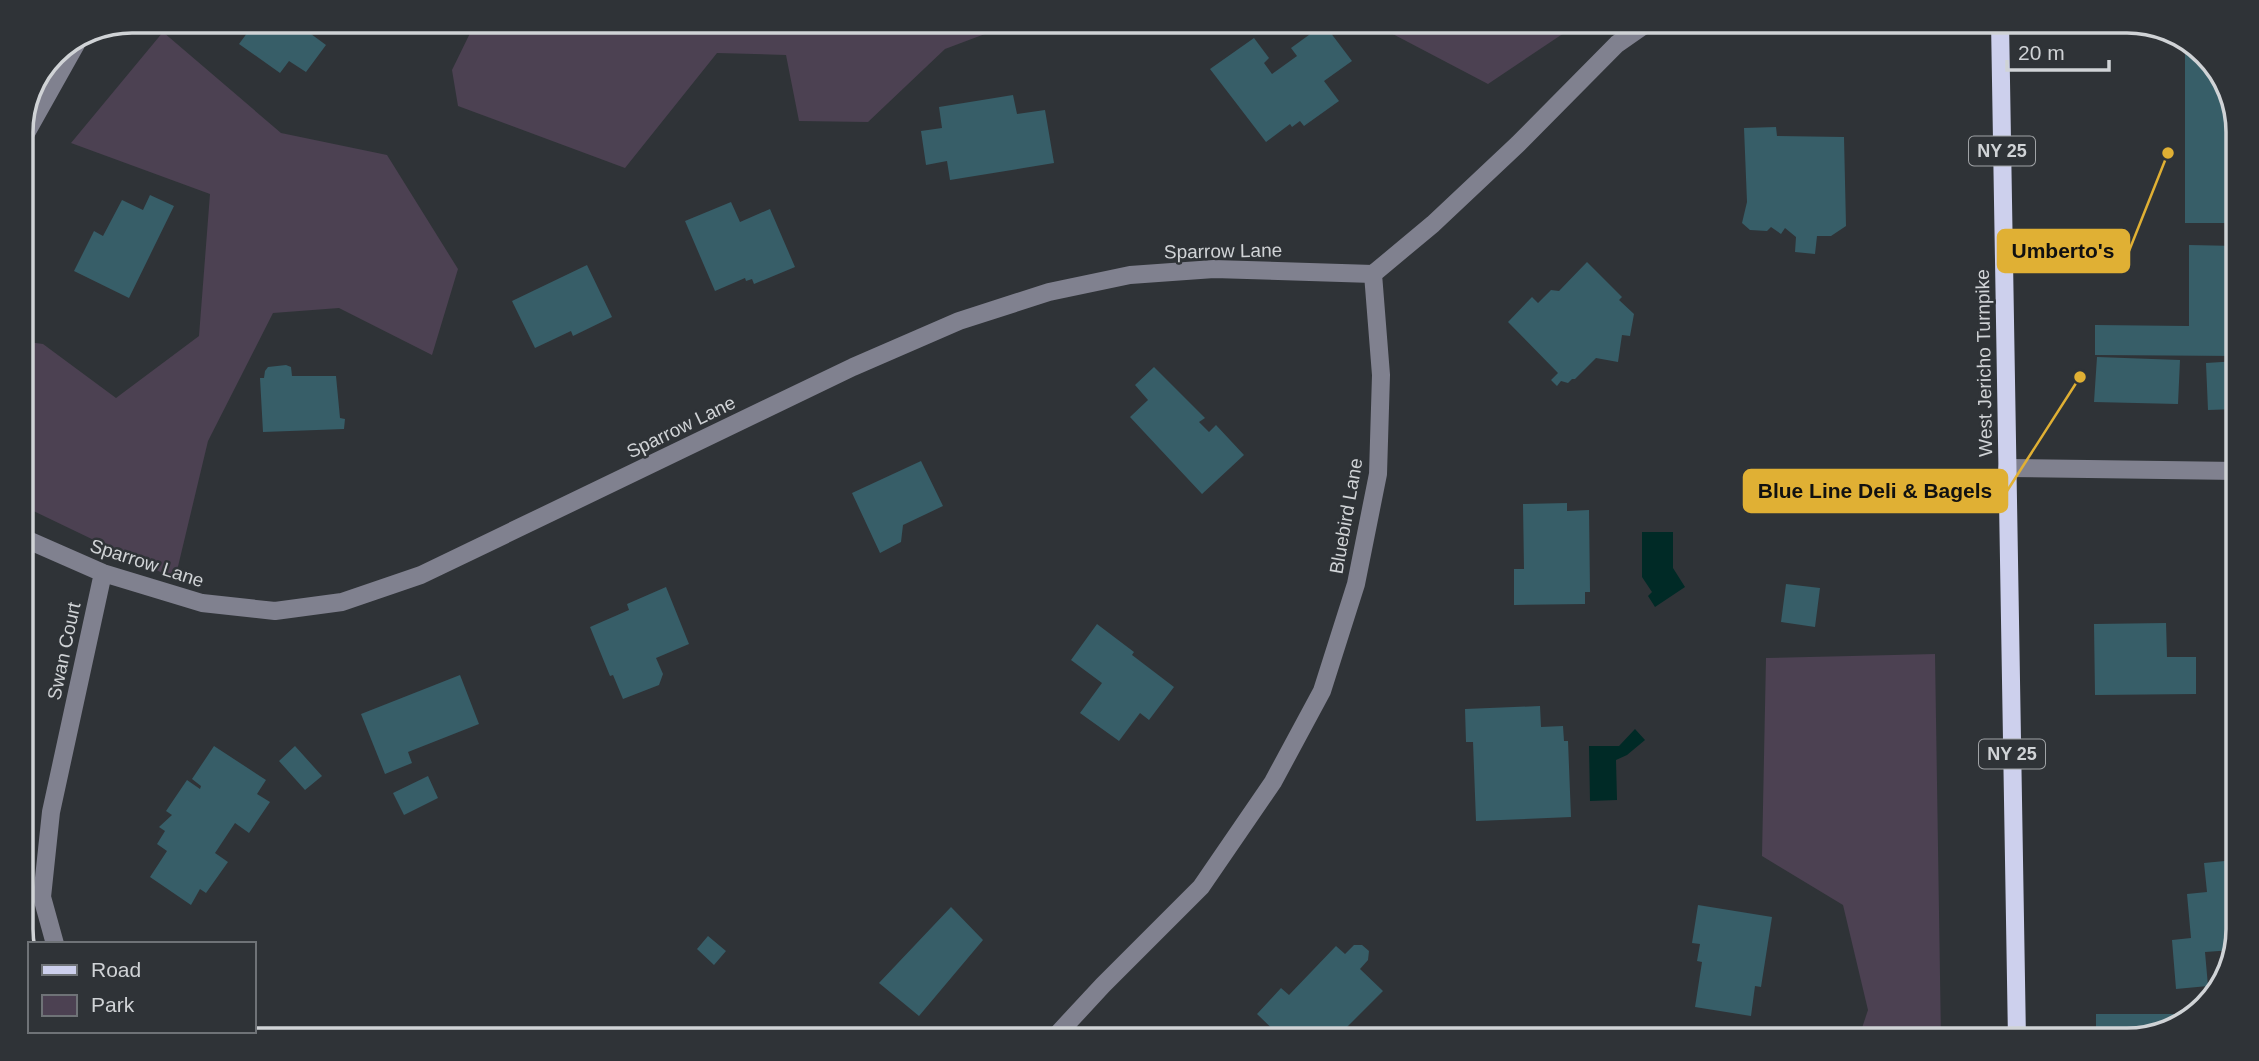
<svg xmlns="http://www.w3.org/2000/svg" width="2259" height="1061" font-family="Helvetica,sans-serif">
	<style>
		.green { fill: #4c4152 }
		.water { fill: #002a26 }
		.building { fill: #375e68 }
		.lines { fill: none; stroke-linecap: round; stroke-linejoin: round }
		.minor { stroke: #80818f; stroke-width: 18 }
		.major { stroke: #cdd0ed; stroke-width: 18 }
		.labels { text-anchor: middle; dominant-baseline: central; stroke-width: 5; stroke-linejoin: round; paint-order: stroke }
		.shield { fill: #2f3337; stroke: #a0a3a6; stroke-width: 2 }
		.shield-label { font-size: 18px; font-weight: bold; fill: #d0d3d6 }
		.street-label { font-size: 19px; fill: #d0d3d6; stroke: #2f3337 }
		.rim { fill: none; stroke: #d0d3d6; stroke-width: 3.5 }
		.leader { fill: none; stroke: #e0b034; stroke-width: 2.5 }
		.callout-dot { fill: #e0b034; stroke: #2f3337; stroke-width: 2.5 }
		.callout { fill: #e0b034; stroke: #e0b034; stroke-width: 2.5 }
		.callout-label { font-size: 21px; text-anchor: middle; font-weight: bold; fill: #111 }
	</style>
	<rect width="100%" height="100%" fill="#2f3337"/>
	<path class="green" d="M476,21H1019L945,49L868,122L799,121L786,55L717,53L625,168L458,106L452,70Z
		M1368,21H1582L1488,84Z
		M163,32L281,133L387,155L458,269L432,355L339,308L273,313L208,441L175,579L21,505V341L43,344L116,398L199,336L210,194L71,143Z
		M1935,654L1941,1040H1858L1868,1010L1843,905L1762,856L1766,658Z"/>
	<path class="water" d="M1642,532H1673V568L1685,587L1655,607L1648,596L1652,592L1642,577Z
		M1635,729L1645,740L1627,755L1616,760L1617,800L1590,801L1589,746H1619Z"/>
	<path class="building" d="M256,21H320L311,34L326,45L306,72L289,61L280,73L239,44Z
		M1324,24L1352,61L1324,81L1339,101L1304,126L1300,121L1292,127L1290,124L1266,142L1210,69L1254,38L1269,58L1264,63L1272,74L1297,56L1291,48Z
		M2185,41L2219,70L2238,126V223H2185Z
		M1013,95L1017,114L1045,110L1054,163L950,180L947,161L926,165L921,131L942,128L939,107Z
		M1776,127L1777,136L1844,137L1846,226L1831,236H1817L1815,254L1795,252L1796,237L1785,228L1781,234L1771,227L1767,231L1750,230L1742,223L1747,202L1744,128Z
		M150,195L174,206L129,298L74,271L94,231L103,236L122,200L143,210Z
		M731,202L740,222L770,209L795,267L754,284L752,279L746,281L745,278L715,291L685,221Z
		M2189,245L2238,246V356L2095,355V325L2189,326Z
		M1587,262L1622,297L1619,300L1634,314L1630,336L1622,335L1618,362L1596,358L1575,379H1572L1568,383L1561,381L1557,386L1551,380L1558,373L1508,322L1532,297L1538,303L1551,290L1559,291Z
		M587,265L612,317L573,336L571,331L535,348L512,301Z
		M2097,357L2180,360L2178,404L2094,402Z
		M2238,361V409L2208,410L2206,363Z
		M286,365L291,367L292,376H336L340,418L345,419L344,429L263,432L260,378H264L265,371L268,367Z
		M1154,367L1205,418L1199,422L1209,432L1216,425L1244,455L1202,494L1130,417L1148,400L1135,385Z
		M921,461L943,506L903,525L901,542L880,553L852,493Z
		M1567,503V511L1589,510L1590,592H1585V604L1514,605V569H1524L1523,504Z
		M1786,584L1820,588L1815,627L1781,622Z
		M666,587L689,644L656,658L663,674L659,685L623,699L613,675L610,676L590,627L629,610L627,604Z
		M2166,623L2167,657H2196V694L2095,695L2094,624Z
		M1097,624L1134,652L1132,655L1174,687L1149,720L1140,713L1119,741L1080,713L1102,683L1071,660Z
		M460,675L479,724L408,752L412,763L385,774L361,714Z
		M1540,706L1541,727L1563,726L1564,741H1568L1571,817L1476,821L1473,742H1466L1465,709Z
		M214,746L266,780L257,794L270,802L249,833L235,823L215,853L228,862L206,893L200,889L191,905L150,877L167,851L157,844L165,831L159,827L172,815L166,811L187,780L200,789L201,786L192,779Z
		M295,746L322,776L305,790L279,761Z
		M428,776L438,798L404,815L393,793Z
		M2235,860L2238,885V928L2233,950L2205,952L2208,986L2176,989L2172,940L2191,938L2187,894L2207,892L2204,863Z
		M1698,905L1772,917L1761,987L1755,986L1751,1016L1695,1007L1702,962L1697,961L1700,944L1692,943Z
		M951,907L983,940L919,1016L879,983Z
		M708,936L726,951L714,965L697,949Z
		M1354,945H1362L1369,951L1368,960L1360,969L1383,991L1334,1040H1284L1257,1014L1281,988L1289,995L1336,946L1345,954Z
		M2096,1014H2194L2188,1021L2127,1040H2096Z"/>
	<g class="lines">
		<path class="minor" d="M21,142L76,44
			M2007,468L2238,471
			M21,537L103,573L202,603L275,611L342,602L421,575L853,367L959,321L1049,292L1130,275L1214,269L1373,274
			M55,944L42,897L51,812L103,573
			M110,1031L114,1036
			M1052,1040L1103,985L1201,887L1273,782L1322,691L1356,584L1378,474L1381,375L1373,274L1433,224L1518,144L1617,44L1650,21"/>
		<path class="major" d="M2000,21L2017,1040"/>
	</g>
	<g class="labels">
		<g class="shield">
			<rect x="1969" y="136.5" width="66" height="29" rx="5"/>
			<rect x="1979" y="739.5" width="66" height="29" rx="5"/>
		</g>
		<g class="shield-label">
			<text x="2002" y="151">NY 25</text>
			<text x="2012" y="754">NY 25</text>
		</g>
		<g class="street-label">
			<text transform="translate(1223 251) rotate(-1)">Sparrow Lane</text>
			<text transform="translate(1984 363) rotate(-91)">West Jericho Turnpike</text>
			<text transform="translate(681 427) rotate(-26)">Sparrow Lane</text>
			<text transform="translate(1346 516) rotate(-80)">Bluebird Lane</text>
			<text transform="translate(147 563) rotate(18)">Sparrow Lane</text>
			<text transform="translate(64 651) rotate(-78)">Swan Court</text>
		</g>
	</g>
	<path d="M0 0H2259V1061H0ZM132 33H2127A99 99 0 0 1 2226 132V929A99 99 0 0 1 2127 1028H132A99 99 0 0 1 33 929V132A99 99 0 0 1 132 33Z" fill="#2f3337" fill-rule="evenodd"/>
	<path class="rim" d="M132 33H2127A99 99 0 0 1 2226 132V929A99 99 0 0 1 2127 1028H132A99 99 0 0 1 33 929V132A99 99 0 0 1 132 33Z"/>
	<path class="leader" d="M2168 153L2129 251M2080 377L2007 491"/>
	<g class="callout-dot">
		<circle cx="2168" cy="153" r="7"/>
		<circle cx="2080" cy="377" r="7"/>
	</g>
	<g class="callout">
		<rect x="1998" y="230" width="131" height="42" rx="7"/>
		<rect x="1744" y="470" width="263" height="42" rx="7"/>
	</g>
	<g class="callout-label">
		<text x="2063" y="258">Umberto's</text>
		<text x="1875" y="498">Blue Line Deli &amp; Bagels</text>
	</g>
	<rect x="28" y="942" width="228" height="91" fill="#2f3337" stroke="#6f7377" stroke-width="2"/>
	<rect x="42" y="965" width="35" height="10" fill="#cdd0ed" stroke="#6f7377" stroke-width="2"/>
	<text x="91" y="977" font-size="21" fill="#d0d3d6">Road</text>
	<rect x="42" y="995" width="35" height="21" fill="#4c4152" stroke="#6f7377" stroke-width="2"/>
	<text x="91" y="1012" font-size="21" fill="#d0d3d6">Park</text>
	<path d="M2007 60v10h102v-10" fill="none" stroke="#d0d3d6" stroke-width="3.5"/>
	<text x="2018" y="60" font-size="21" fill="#d0d3d6" stroke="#2f3337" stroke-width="5" paint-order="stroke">20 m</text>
</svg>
